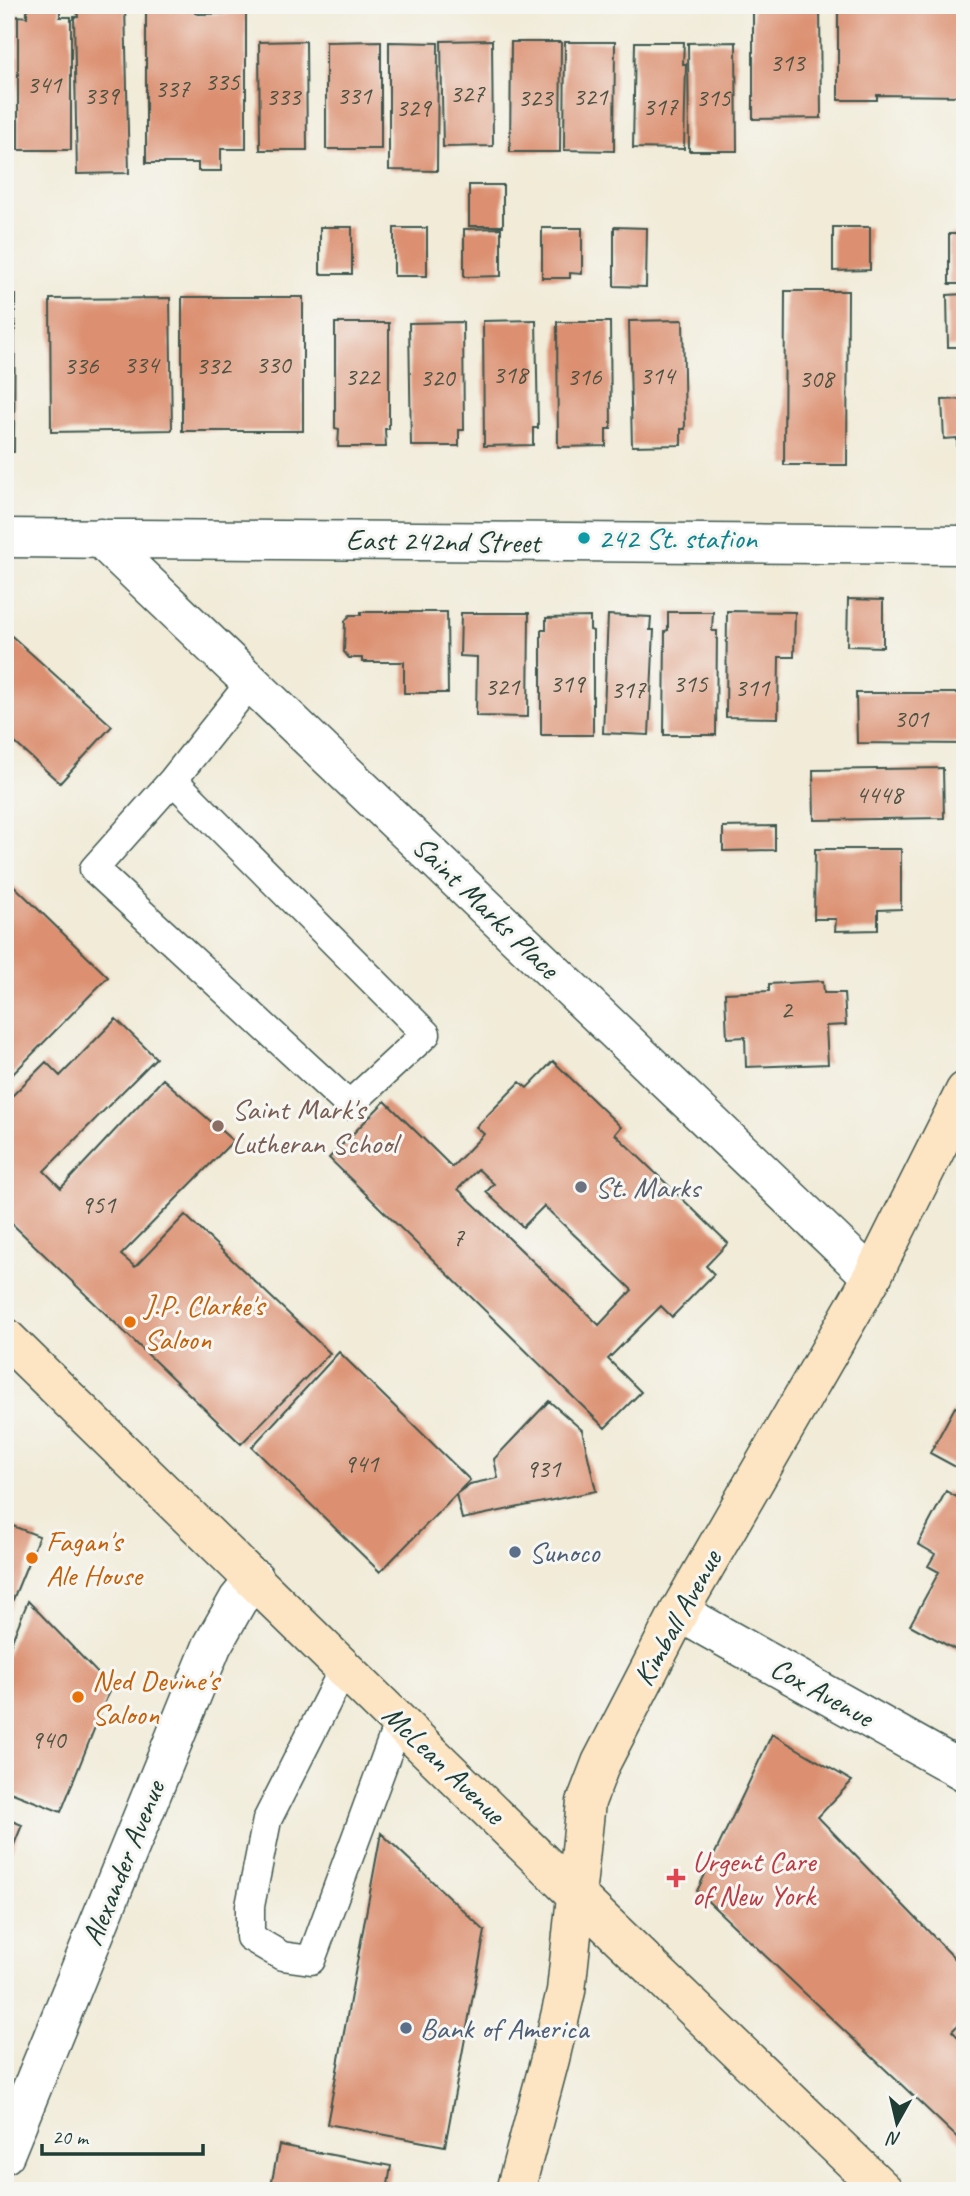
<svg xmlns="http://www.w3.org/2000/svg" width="970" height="2196" font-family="Caveat,sans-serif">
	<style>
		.building { fill: #dc9071; fill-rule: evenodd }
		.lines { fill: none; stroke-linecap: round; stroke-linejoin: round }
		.lane-casing { stroke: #3e574d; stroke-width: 31 }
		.street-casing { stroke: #3e574d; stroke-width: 41 }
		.secondary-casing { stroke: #3e574d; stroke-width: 41 }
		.lane { stroke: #fff; stroke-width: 28 }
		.street { stroke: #fff; stroke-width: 38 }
		.secondary { stroke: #fde5c4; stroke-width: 38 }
		.culture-dot { fill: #0f9aa8; stroke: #f6f6f2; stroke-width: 2.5 }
		.education-dot { fill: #8d6e63; stroke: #f6f6f2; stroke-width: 2.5 }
		.worship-dot { fill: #6b7280; stroke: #f6f6f2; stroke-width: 2.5 }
		.food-dot { fill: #e8710a; stroke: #f6f6f2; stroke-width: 2.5 }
		.service-dot { fill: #5c6f8a; stroke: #f6f6f2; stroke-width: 2.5 }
		.health-dot { fill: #e0444e; stroke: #f6f6f2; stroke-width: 2.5 }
		.labels { text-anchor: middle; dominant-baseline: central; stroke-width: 6; stroke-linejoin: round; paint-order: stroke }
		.number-label { font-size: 26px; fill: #4e5243 }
		.culture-label { font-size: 30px; fill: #0d838f; stroke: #f6f6f2; text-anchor: start }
		.street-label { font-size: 30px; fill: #1f3d34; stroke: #f6f6f2 }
		.education-label { font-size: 30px; fill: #785e54; stroke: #f6f6f2; text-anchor: start }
		.worship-label { font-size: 30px; fill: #5b616d; stroke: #f6f6f2; text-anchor: start }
		.food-label { font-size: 30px; fill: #c56008; stroke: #f6f6f2; text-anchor: start }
		.service-label { font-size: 30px; fill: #4e5e75; stroke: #f6f6f2; text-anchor: start }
		.health-label { font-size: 30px; fill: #be3a42; stroke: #f6f6f2; text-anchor: start }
	</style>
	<rect width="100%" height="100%" fill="#f6f6f2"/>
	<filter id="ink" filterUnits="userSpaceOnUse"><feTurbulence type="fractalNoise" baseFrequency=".0143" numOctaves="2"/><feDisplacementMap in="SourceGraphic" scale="14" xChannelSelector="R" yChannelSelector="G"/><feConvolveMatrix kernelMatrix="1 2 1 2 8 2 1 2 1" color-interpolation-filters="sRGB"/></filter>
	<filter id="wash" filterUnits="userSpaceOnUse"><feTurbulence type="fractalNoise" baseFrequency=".00686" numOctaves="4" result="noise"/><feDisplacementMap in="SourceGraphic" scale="28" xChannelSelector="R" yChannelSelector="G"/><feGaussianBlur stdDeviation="1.57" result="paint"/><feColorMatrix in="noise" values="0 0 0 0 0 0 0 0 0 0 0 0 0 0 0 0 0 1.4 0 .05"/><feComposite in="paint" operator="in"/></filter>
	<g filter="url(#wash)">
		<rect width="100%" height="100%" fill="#f1ebd8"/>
		<g id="blocks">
			<path class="building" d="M5,5H10L8,149H5Z
				M27,5H60V17H71V150H18V16L27,17Z
				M77,5H125L129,173L77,174L74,17H78Z
				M146,5H195V13L198,14L246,13V149H221V171H198V163H146Z
				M753,5H820L821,118L753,119Z
				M838,5H965V96L877,95V100H838Z
				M492,40L493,146L443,147L441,41Z
				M306,41L307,150H260L259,42Z
				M381,41V149H326V42Z
				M389,42L438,43L437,171L389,170Z
				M511,42H561L560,152H510Z
				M565,42H615L614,151L564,150Z
				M635,42H684L683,64H686L684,149L633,148Z
				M736,42L737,151H689L688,43Z
				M469,185H503V226H469Z
				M320,227H352V274H320Z
				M614,227L647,228L646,287L614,286Z
				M833,227H870V270L833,271Z
				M394,228H427V276H394Z
				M501,228V276L464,277V229Z
				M542,228H582V274L570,273V278H542Z
				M949,234H965V284H949Z
				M785,291H848L847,465H784Z
				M965,294V347H948L947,295Z
				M5,295H15L14,452H5Z
				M182,297H303V431H182Z
				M170,298L172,430L51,432L50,299Z
				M536,320L538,428H533V445L484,446L483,321Z
				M683,320L685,429H681V445L632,446L629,321Z
				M463,322L464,430H459V446H411L409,323Z
				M557,322H610L611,429H606V446L558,447Z
				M335,323H389V429H385L386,447H338L339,429L335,428Z
				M965,399V465H958L957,438L944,439L942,400Z
				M848,599L883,600V647L847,646Z
				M727,611L795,612L794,657H779L778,718L726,717Z
				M361,612H447L448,693H404V662H362V658H349L344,652L345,621L350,615H361Z
				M668,612H713L712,631H717L716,735H664L665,631L668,630Z
				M461,613H529L528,717L476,716L477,657L460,656Z
				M608,615L651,617L650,630H654L649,735L603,733Z
				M590,617V630L593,631V735H541V630H546V618Z
				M5,630L112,726L60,783L5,734Z
				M856,693H965V744L857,743Z
				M943,768L944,818L814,820L813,770Z
				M775,826V850L723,851V827Z
				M815,849H901V909L878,910V930L835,931L836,919H814Z
				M5,877L108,977L5,1082Z
				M823,981L824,993H844L846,1025L826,1026L828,1064L746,1067L745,1037L727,1038L725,993L769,991V984Z
				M116,1019L156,1058L44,1171L61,1188L163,1079L233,1141L121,1255L135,1267L185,1215L330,1353L241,1444L5,1217V1103L46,1062L60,1076Z
				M553,1061L621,1127L615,1134L728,1243L706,1266L714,1274L672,1317L661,1306L608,1359L641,1392L605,1428L329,1158L385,1101L452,1167L484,1134L476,1127L520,1082L527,1088ZM478,1169L494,1184L486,1192L523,1227L544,1206L632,1290L599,1325L458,1189Z
				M339,1352L470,1480L380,1572L252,1447Z
				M549,1401L582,1430L596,1491L462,1519L456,1494L470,1484L498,1478L494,1459Z
				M955,1407L965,1412V1472L930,1453Z
				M946,1491L965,1502V1655L910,1625L939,1572L928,1566L935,1554L918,1544Z
				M5,1523L39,1536L5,1619Z
				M28,1601L111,1687L61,1812L5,1790V1658Z
				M772,1734L852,1781L818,1817L965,1969V2018L952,2031L965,2044V2145L697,1891Z
				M5,1818L22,1825L7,1862H5Z
				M381,1833L485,1931L445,2146L327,2124Z
				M279,2145L391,2166L387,2191H270Z"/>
		</g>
	</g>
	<g filter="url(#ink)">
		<use href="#blocks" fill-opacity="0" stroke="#3e574d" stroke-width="2"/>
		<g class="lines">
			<g class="lane-casing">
				<path id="lane" d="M173,780L426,1034L349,1105L94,869L173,780L251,682
					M344,1668L267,1820L250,1906V1937L282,1956L311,1960L399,1721"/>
			</g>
			<g class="street-casing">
				<path id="street" d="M5,538L965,545
					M100,538L872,1277
					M679,1612L965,1772
					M5,2154L212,1646L238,1600L255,1579"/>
			</g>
			<g class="secondary-casing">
				<path id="secondary" d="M5,1337L575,1894L884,2191
					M515,2191L550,2059L566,1991L586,1802L601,1763L679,1612L872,1277L965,1091"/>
			</g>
			<use href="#lane" class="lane"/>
			<use href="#street" class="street"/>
			<use href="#secondary" class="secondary"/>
		</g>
	</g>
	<circle class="culture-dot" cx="584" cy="538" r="7"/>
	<circle class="education-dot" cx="218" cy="1126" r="7"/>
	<circle class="worship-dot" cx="581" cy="1187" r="7"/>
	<g class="food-dot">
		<circle cx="130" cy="1322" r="7"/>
		<circle cx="32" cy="1558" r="7"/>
		<circle cx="78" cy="1697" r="7"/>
	</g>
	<g class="service-dot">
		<circle cx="515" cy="1552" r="7"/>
		<circle cx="406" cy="2028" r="7"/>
	</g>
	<path class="health-dot" d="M672.5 1867.5h7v7h7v7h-7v7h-7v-7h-7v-7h7z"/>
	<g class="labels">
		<g class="number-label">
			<text x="787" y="62">313</text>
			<text x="222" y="81">335</text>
			<text x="44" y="84">341</text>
			<text x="172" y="88">337</text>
			<text x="467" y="93">327</text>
			<text x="101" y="95">339</text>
			<text x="354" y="95">331</text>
			<text x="283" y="96">333</text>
			<text x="590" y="96">321</text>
			<text x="535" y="97">323</text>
			<text x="713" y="97">315</text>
			<text x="660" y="106">317</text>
			<text x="413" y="107">329</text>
			<text x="141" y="364">334</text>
			<text x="273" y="364">330</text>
			<text x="81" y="365">336</text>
			<text x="213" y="365">332</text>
			<text x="510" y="374">318</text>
			<text x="657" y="375">314</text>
			<text x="362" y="376">322</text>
			<text x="584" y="376">316</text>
			<text x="437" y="377">320</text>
			<text x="816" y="378">308</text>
			<text x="567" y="683">319</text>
			<text x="690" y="683">315</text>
			<text x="502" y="686">321</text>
			<text x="752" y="687">311</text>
			<text x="628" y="689">317</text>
			<text x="911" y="718">301</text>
			<text x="879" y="794">4448</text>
			<text x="786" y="1009">2</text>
			<text x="98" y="1204">951</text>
			<text x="458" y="1237">7</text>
			<text x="361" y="1463">941</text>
			<text x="543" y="1468">931</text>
			<text x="48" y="1739">940</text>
		</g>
		<g class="culture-label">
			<text x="598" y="538">242 St. station</text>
		</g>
		<g class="street-label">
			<text transform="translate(443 541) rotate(1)">East 242nd Street</text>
			<text transform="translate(486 907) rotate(44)">Saint Marks Place</text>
			<text transform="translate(677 1618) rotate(-61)">Kimball Avenue</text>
			<text transform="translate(822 1692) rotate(29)">Cox Avenue</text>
			<text transform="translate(444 1764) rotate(44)">McLean Avenue</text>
			<text transform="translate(123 1863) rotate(-68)">Alexander Avenue</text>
		</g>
		<g class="education-label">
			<text x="232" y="1109">Saint Mark's<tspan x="232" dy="34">Lutheran School</tspan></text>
		</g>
		<g class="worship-label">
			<text x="595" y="1187">St. Marks</text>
		</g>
		<g class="food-label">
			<text x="144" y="1305">J.P. Clarke's<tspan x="144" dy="34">Saloon</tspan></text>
			<text x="46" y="1541">Fagan's<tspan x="46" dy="34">Ale House</tspan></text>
			<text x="92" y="1680">Ned Devine's<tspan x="92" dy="34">Saloon</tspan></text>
		</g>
		<g class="service-label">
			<text x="529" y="1552">Sunoco</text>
			<text x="420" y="2028">Bank of America</text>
		</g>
		<g class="health-label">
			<text x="692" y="1861">Urgent Care<tspan x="692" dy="34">of New York</tspan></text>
		</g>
	</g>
	<rect width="970" height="2196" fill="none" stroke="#f6f6f2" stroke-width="28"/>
	<g transform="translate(897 2123) rotate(188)" stroke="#f6f6f2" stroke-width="5" paint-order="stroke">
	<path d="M0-5L12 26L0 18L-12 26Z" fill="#1f3d34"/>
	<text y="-10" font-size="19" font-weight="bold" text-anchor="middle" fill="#1f3d34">N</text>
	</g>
	<path d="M42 2144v10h161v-10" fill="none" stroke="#1f3d34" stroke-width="3.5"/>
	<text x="52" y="2144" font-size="21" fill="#1f3d34" stroke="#f6f6f2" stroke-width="5" paint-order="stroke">20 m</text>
</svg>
